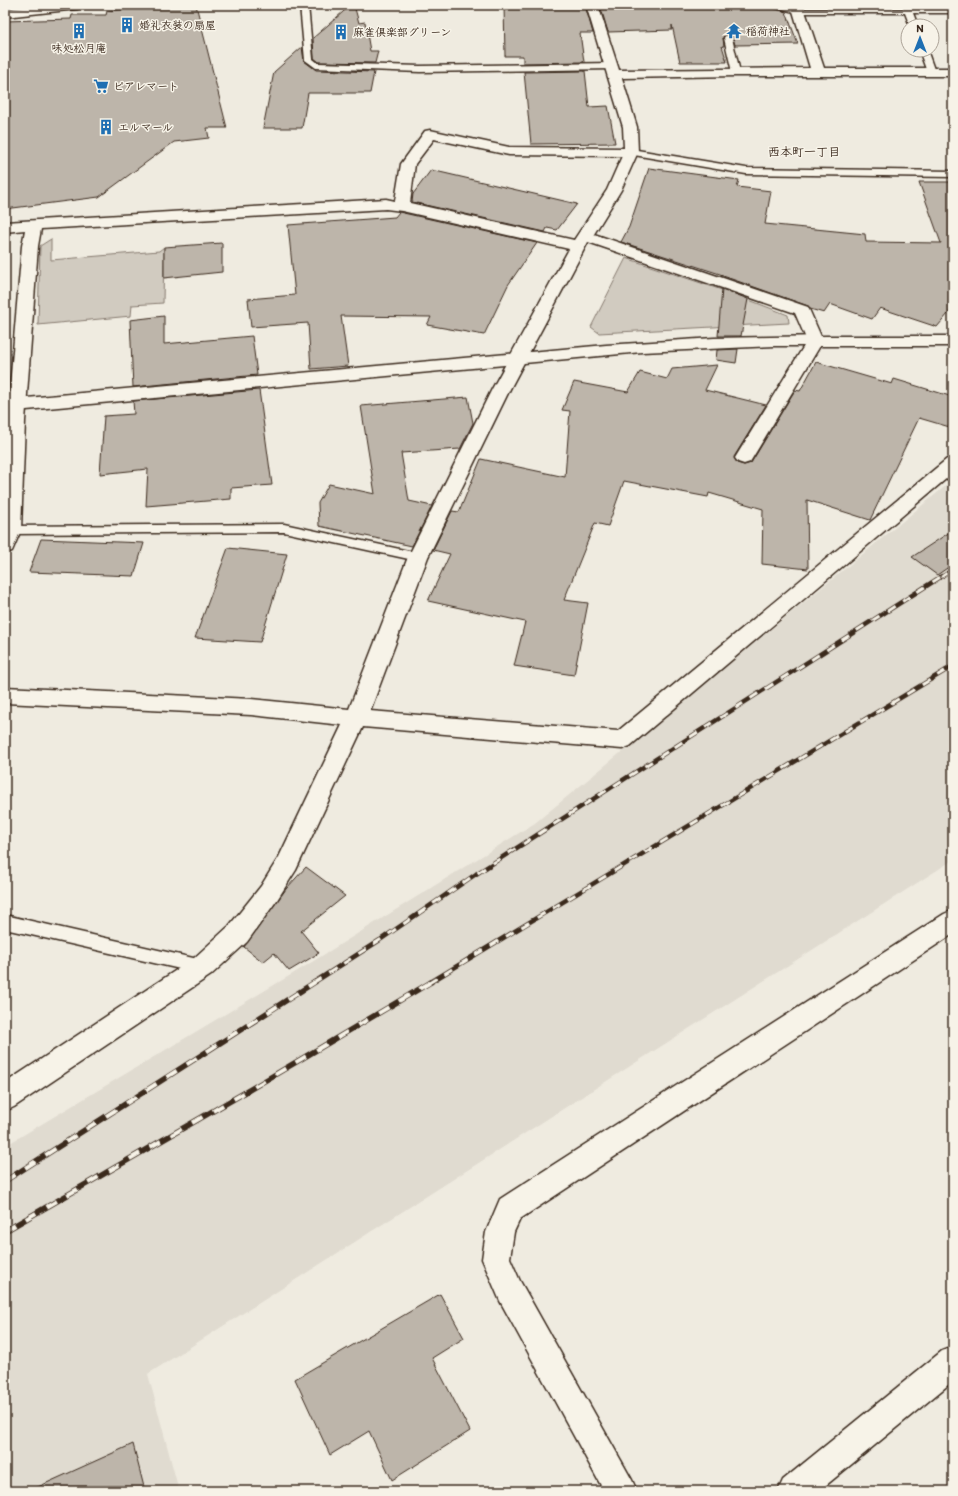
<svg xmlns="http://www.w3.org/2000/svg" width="958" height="1496" font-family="Itim,'Klee One',sans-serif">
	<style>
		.built { fill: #e0dbd0 }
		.green { fill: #d1cbc0; stroke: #867a6f }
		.building { fill: #bdb5aa; stroke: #3b2a1e }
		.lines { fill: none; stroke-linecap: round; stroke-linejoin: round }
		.service-casing { stroke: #3b2a1e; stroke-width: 3 }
		.minor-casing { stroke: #3b2a1e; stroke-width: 3 }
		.tertiary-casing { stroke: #3b2a1e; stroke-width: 3 }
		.secondary-casing { stroke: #3b2a1e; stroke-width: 3 }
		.service { fill: #f7f3e8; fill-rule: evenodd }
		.minor { fill: #f7f3e8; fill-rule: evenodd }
		.tertiary { fill: #f7f3e8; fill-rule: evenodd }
		.secondary { fill: #f7f3e8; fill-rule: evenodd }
		.rail-far2-casing { stroke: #3b2a1e; stroke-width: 3.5 }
		.rail-far1-casing { stroke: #3b2a1e; stroke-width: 4.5 }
		.rail-casing { stroke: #3b2a1e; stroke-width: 5.5 }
		.rail-far2 { stroke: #f7f3e8; stroke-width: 2.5; stroke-dasharray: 7; stroke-linecap: butt }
		.rail-far1 { stroke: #f7f3e8; stroke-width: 3; stroke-dasharray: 9; stroke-linecap: butt }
		.rail { stroke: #f7f3e8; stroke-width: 4; stroke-dasharray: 12; stroke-linecap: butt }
		.labels { text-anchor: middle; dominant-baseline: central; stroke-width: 3; stroke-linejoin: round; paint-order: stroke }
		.far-poi-label { font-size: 11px; font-weight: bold; fill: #3b2a1e; stroke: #f7f3e8; text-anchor: start }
		.far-neighbourhood-label { font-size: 12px; font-weight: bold; fill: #3b2a1e; stroke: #f7f3e8 }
	</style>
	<rect width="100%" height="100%" fill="#efebe0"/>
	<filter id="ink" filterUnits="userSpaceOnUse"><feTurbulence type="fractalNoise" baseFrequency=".025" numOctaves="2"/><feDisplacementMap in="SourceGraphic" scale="8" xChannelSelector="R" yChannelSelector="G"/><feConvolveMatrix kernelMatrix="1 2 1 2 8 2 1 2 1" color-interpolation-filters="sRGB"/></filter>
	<g filter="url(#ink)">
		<path class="built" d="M953,480V860L148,1374L179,1491H5V1146L304,967L535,823Z"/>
		<path class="green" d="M51,239V260L159,251L164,247L163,303L132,305L131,316L38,325L40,246Z
			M626,258L728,292L788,315L789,323L599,333L591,327Z"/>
		<path class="building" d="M165,5H196L227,128H207L209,138L174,142L99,197L5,209V21L71,19L72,15H106L107,11Z
			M351,5H354L359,23L365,22L370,51H378L375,63L319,62L314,58L313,38Z
			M504,5H585L593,33H580L584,62L523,63V56H505Z
			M600,5H771L773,8L786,12L798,44L735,45L732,35L725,34L723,38L724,46H722L727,62H680L672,25V30L608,32Z
			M302,47L304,61L316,70L374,72L370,93H308L302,128H263L274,72Z
			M585,71L589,107L608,106L615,143L531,144L524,72Z
			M649,168L739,180L737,187L771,191L765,224L865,234L866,242L941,243L919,182H953V308L937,327L880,308L872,319L830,304L824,313L810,309L808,306L723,276V275L621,242L629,227Z
			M431,170L577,204L557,230L547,228L545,232L412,202L413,194Z
			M399,212L537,243L508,285L484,335L427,325L431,317L341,316L348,366L311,369L308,323L251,327L248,299L295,295L288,225L395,217Z
			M222,243V272L164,278V247Z
			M722,289L748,299L741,336H718Z
			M164,316V344L252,336L257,375L133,387L130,320Z
			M738,349L736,363L716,360L717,350Z
			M816,362L892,384L894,379L953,397V428L919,418L870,520L807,500L808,569L762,564L763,509L709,493L708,497L624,481L608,526L595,523L564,600L588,603L574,675L514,666L525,622L428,601L450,554L433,550L452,511L459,512L481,459L565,477L570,411L562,410L574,382L628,392L640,372L667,379L672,369L717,365L705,390L766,405L734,457L737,463L744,465L751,463L795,390L800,391Z
			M259,390L272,485L231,488V499L146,506L148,469L100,474L104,416L134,414L133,401Z
			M468,397L473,423L460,449L401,453L409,501L432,506L412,546L319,526L318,503L329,484L375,494L361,406Z
			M953,530V564L937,575L912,557Z
			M41,539L144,543L134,576L29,572Z
			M228,548L287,554L260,642L195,638Z
			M306,867L345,896L301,931L319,953L289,971L274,953L263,962L244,947L286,889Z
			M440,1294L464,1338L432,1358L470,1431L392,1480L369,1431L330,1455L295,1379Z
			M133,1444L145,1491H29Z"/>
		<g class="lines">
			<g class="service-casing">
				<path id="service" d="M300,5H308L313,59L318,63L420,66L612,63L616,66L612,69L420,72L316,68L305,60Z
					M772,5H785L799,9H953V13H913L918,26H910L905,13H799L773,7Z
					M725,36H731L732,38L740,72L739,74H733L732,72L724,38Z
					M919,50H927L935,72L934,74H928L927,72Z
					M631,149L746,168L953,171V177L746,174L628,154L626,152Z
					M284,524L418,553L422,554L424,557L422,560L418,561L284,532L11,534L7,533L5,530L7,527L11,526Z
					M5,915L202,960L208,962L210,967L208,972L202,974L5,929Z"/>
			</g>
			<g class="minor-casing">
				<path id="minor" d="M586,5H598L619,70L810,68L793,11L795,8H803L805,11L824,68H953V76H736L622,78L637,127L638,152L621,190L594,234L808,307L823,341L750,462L744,464L738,462L735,458L807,341L795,313L588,242L510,389L428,557L370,711L618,731L947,459L953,457V473L630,746L622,749L363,727L296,870L277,900L247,942L211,975L14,1107L5,1111V1083L193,959L229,926L261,886L279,857L342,725L251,715L5,703V687L251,699L349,709L408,557L492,389L569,249L402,211L386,209L41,229L38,246L25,421L21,530L12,551L5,553V461L7,421L22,246L25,230L5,232V222L386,199L395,201L401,164L425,131L430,130L509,147L624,148L623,127ZM434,139L509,155L622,156L607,190L574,240L410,203L415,164Z
					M953,910V934L520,1219L514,1232L510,1258L520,1281L632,1480L637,1491H604L500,1301L482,1259L486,1232L500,1199L944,914Z
					M953,1347V1381L819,1491H778L783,1480L942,1351Z"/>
			</g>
			<g class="tertiary-casing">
				<path id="tertiary" d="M826,336H953V346H775L642,352L5,412V400L606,345L714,338Z"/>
			</g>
			<g class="secondary-casing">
				<path id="secondary" d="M43,5H83L81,8L77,9L5,17V9Z"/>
			</g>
			<use href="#service" class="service"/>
			<use href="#minor" class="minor"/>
			<use href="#tertiary" class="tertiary"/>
			<use href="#secondary" class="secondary"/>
			<g class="rail-far2-casing">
				<path id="rail-far2" d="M941,577L953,569"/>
			</g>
			<g class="rail-far1-casing">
				<path id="rail-far1" d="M313,983L380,940L476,874L942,576
					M429,983L953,666"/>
			</g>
			<g class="rail-casing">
				<path id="rail" d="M5,1181L315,982
					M5,1231L244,1093L431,982"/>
			</g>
			<use href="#rail-far2" class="rail-far2"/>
			<use href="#rail-far1" class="rail-far1"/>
			<use href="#rail" class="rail"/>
		</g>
	</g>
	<defs>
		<g id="building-bare" transform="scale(1.2)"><path d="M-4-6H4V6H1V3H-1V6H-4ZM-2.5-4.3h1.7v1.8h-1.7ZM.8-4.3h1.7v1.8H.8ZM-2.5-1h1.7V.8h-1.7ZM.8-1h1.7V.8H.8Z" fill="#1f6fb2" stroke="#f7f3e8" stroke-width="2.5" paint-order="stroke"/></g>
		<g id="temple-bare" transform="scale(1.2)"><path d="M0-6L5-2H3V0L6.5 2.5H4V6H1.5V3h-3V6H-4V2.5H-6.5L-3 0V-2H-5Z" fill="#1f6fb2" stroke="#f7f3e8" stroke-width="2.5" paint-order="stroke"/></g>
		<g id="supermarket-bare" transform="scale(1.2)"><path d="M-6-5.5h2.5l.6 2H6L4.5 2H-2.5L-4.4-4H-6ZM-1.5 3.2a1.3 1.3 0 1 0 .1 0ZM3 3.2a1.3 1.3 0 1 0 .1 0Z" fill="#1f6fb2" stroke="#f7f3e8" stroke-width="2.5" paint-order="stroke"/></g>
	</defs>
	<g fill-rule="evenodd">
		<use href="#building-bare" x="127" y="25"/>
		<use href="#building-bare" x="79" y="31"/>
		<use href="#temple-bare" x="734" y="31"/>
		<use href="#building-bare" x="341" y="32"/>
		<use href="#supermarket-bare" x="101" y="86"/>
		<use href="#building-bare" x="106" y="127"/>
	</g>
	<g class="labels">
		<g class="far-poi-label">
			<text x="139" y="25">婚礼衣装の扇屋</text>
			<text x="746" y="31">稲荷神社</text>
			<text x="353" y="32">麻雀倶楽部グリーン</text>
			<text x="79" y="48" text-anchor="middle">味処松月庵</text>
			<text x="113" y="86">ピアレマート</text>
			<text x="118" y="127">エルマール</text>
		</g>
		<g class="far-neighbourhood-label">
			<text x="804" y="152">西本町一丁目</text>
		</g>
	</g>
	<rect width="958" height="1496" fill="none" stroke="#f7f3e8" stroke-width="20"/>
	<rect x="10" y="10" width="938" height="1476" fill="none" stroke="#3b2a1e" stroke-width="1.5" filter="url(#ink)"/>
	<g transform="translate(920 38)"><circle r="19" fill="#f7f3e8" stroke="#aca397"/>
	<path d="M0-3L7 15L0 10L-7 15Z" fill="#1f6fb2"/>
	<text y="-6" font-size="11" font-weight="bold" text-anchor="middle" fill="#3b2a1e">N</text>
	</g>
</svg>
